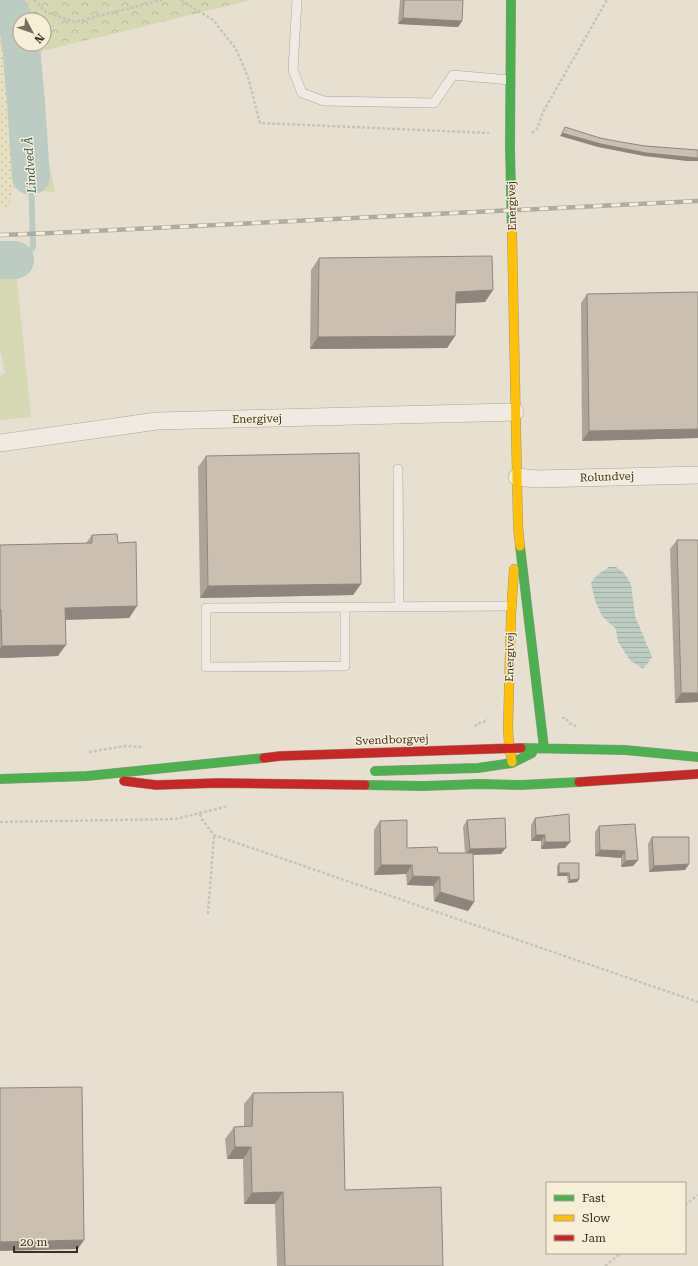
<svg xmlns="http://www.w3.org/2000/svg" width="698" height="1266" font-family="'Roboto Serif',serif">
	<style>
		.farmland { fill: url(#farmland-dots) }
		.green { fill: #d6d7b3 }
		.forest { fill: url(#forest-crowns); fill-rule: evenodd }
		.water { fill: url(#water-rules) }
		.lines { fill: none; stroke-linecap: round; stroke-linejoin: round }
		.stream { stroke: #bcccc2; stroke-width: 6 }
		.river { stroke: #bcccc2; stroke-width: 38 }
		.lane-casing { stroke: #ada599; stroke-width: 10 }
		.street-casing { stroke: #ada599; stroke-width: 18 }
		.fast-casing { stroke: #9c958a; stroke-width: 10 }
		.slow-casing { stroke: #9c958a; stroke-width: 10 }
		.jam-casing { stroke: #9c958a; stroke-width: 10 }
		.path { stroke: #c8c2b9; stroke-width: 2.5; stroke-dasharray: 3 2; stroke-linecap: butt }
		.lane { stroke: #efebe3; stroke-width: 9 }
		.street { stroke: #efebe3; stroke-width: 17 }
		.fast { stroke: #4caf50; stroke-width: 9 }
		.slow { stroke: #ffc107; stroke-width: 9 }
		.jam { stroke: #c62828; stroke-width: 9 }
		.rail-casing { stroke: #afaaa2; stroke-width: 4.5 }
		.rail { stroke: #f7eed8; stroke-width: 3; stroke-dasharray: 9; stroke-linecap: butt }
		.wall { fill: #afa499 }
		.shaded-wall { fill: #8e867d }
		.building { fill: #cbbfb2; stroke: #8e867d }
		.labels { text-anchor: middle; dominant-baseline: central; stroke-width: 3; stroke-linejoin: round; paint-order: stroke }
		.street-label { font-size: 11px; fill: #3d2e20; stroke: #f7eed8 }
		.water-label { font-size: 12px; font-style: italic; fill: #2f5d5a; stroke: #f7eed8 }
	</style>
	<defs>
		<pattern id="farmland-dots" width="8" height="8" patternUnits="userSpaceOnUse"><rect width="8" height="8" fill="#e6dfc2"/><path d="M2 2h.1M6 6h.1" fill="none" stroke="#c6c0a6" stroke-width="1.8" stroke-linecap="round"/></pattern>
		<pattern id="forest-crowns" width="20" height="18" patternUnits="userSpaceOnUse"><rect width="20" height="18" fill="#d6d7b3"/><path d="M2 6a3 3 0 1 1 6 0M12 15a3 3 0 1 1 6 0" fill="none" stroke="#b9b99a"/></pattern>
		<pattern id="water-rules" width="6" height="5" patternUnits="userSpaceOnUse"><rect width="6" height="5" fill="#bcccc2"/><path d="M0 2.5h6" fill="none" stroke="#a2b0a6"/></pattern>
	</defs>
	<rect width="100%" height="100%" fill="#e7e0d1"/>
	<path class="farmland" d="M0,45L6,53L13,188L9,209H0Z"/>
	<path class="green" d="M0,260H15L31,417L0,420V376L5,373L0,349Z"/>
	<path class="forest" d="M0,0H252L26,55L55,192L13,188L6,53L0,45ZM20,20H44V44H20Z"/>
	<path class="water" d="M609,567H616L624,573L631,584L635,616L652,657L643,669L630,660L618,642L616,629L602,616L595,600L591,583L597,575Z"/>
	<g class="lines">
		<path class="stream" d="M15,260H23L33,247L31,176"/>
		<path class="river" d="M3,0L19,30L20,36
			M21,44L26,103L31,176
			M0,260H15"/>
		<g class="lane-casing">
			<path id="lane" d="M297,0L293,70L302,93L324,101L434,103L453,75L511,80
				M398,469L399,606
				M345,607V666L206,667V608L512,606"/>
		</g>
		<g class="street-casing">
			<path id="street" d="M0,443L157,421L515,412
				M517,477L537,479L698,475"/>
		</g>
		<g class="fast-casing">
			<path id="fast" d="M511,0L510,148L512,233
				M520,546L544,748
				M521,748L625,750L698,757
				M375,771L478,768L512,763L532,753
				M0,779L87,776L264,758
				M365,785L424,786L479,784L521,785L579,782"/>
		</g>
		<g class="slow-casing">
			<path id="slow" d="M512,233L518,526L520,546
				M512,762L509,745L508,728L511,615L514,569"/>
		</g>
		<g class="jam-casing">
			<path id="jam" d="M264,758L280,756L521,748
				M124,781L156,785L218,783L365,785
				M579,782L698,774"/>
		</g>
		<path class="path" d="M34,0L46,12L75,22L162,0
			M181,0L213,20L236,49L248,77L260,123L489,133
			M532,133L537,129L543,112L607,0
			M562,718H566L569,723L576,726
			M476,727V724L484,722L487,719
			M89,752L125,746L143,747
			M200,814L201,818L214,835L698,1002
			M0,822L176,819L228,806
			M208,914L214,835
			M685,1205L698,1195
			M605,1266L621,1253"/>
		<use href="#lane" class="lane"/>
		<use href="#street" class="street"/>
		<use href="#fast" class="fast"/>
		<use href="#slow" class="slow"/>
		<use href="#jam" class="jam"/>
		<g class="rail-casing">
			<path id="rail" d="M0,235L52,233L698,201"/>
		</g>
		<use href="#rail" class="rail"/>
	</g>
	<path class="wall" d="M400,0H463L462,21L458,27L398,24Z
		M319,258L493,290L485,302L455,303V336L447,348L310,349L311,270Z
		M698,292V438L582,441L581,303L587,294Z
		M206,456L361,584L353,595L200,598L198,467Z
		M92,535L118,543L137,606L129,618L66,620L58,656L0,658V545L86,543Z
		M677,540L698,702L675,703L670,549Z
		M535,818L570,842L565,848L541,849V841H531V825Z
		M467,820L501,854L473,855L474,902L468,911L434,901L433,886L407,885L406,874L374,875V830L380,821L407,848L438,853H465L463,827Z
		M599,826L638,860L633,866L621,867V858L595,856V832Z
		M652,837L689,864L685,870L649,872L648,844Z
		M559,863L579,879L577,882L568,883L567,876H557V866Z
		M253,1093L345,1190L443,1266H277L275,1204H244L243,1159H227L225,1139L234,1127H244V1104Z"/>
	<path class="shaded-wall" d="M403,18L462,21L458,27L398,24Z
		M562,133L698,158V161H687L644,156L598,147L560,136Z
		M493,290L485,302L447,304L456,292Z
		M455,336L447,348L310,349L318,337Z
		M698,429V438L582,441L589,431Z
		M361,584L353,595L200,598L208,586Z
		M137,606L129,618L57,620L65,608Z
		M66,645L58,656L0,658V649L2,646Z
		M681,693H698V702L675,703Z
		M536,835H545L541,841H531Z
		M545,842H570L565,848L541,849Z
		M506,848L501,854L465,855L470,849Z
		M600,850L625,851L621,858L595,856Z
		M638,860L633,866L621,867L625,861Z
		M689,864L685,870L649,872L654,866Z
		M381,865H412L406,874L374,875Z
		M559,873H569L567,876H557Z
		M413,876L440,877L433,886L407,885Z
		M579,879L577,882L568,883L570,880Z
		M440,892L474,902L468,911L434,901Z
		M235,1147H251L243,1159H227Z
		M283,1192L275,1204H244L252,1193Z
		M84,1240L78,1249L0,1251V1242Z"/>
	<path class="building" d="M404,0H463L462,21L403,18Z
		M565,127L600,138L621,142L645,146L698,150V158L646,153L601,144L562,133Z
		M492,256L493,290L456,292L455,336L318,337L319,258Z
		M698,292V429L589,431L587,294Z
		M359,453L361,584L208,586L206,456Z
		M117,534L118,543L136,542L137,606L65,608L66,645L2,646L1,610H0V545L92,543V535Z
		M677,540H698V693H681Z
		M569,814L570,842H545V835H536L535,818Z
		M505,818L506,848L470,849L467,820Z
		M407,820V848L437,847L438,853H473L474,902L440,892V877L413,876L412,865H381L380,821Z
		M635,824L638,860L625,861V851L600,850L599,826Z
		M652,837H689V864L654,866Z
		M559,863H579V879L570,880L569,873H559Z
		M82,1087L84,1240L0,1242V1088Z
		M343,1092L345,1190L441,1187L443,1266H285L283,1192L252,1193L251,1147H235L234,1127L252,1126L253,1093Z"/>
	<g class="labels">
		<g class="street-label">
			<text transform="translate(512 206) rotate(-91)">Energivej</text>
			<text transform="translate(257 419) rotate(-1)">Energivej</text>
			<text transform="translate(607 477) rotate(-2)">Rolundvej</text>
			<text transform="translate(510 657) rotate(-89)">Energivej</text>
			<text transform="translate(392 740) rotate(-2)">Svendborgvej</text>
		</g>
		<g class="water-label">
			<text transform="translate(30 165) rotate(-94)">Lindved Å</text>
		</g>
	</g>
	<rect x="546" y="1182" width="140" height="72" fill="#f7eed8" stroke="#ada18e"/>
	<rect x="554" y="1195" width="20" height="6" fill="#4caf50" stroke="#ada18e"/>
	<text x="582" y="1202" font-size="12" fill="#3d2e20">Fast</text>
	<rect x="554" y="1215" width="20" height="6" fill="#ffc107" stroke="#ada18e"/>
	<text x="582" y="1222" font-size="12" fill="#3d2e20">Slow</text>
	<rect x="554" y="1235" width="20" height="6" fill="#c62828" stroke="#ada18e"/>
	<text x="582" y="1242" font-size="12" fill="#3d2e20">Jam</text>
	<g transform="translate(32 32) rotate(131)"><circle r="19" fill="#f7eed8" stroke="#ada18e"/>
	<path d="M0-3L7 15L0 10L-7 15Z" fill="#786c5e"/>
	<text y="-6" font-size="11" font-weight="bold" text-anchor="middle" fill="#3d2e20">N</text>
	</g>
	<path d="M14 1246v6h63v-6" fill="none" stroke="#3d2e20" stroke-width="2"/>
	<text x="20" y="1246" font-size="12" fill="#3d2e20" stroke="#f7eed8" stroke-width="3" paint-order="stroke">20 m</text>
</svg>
